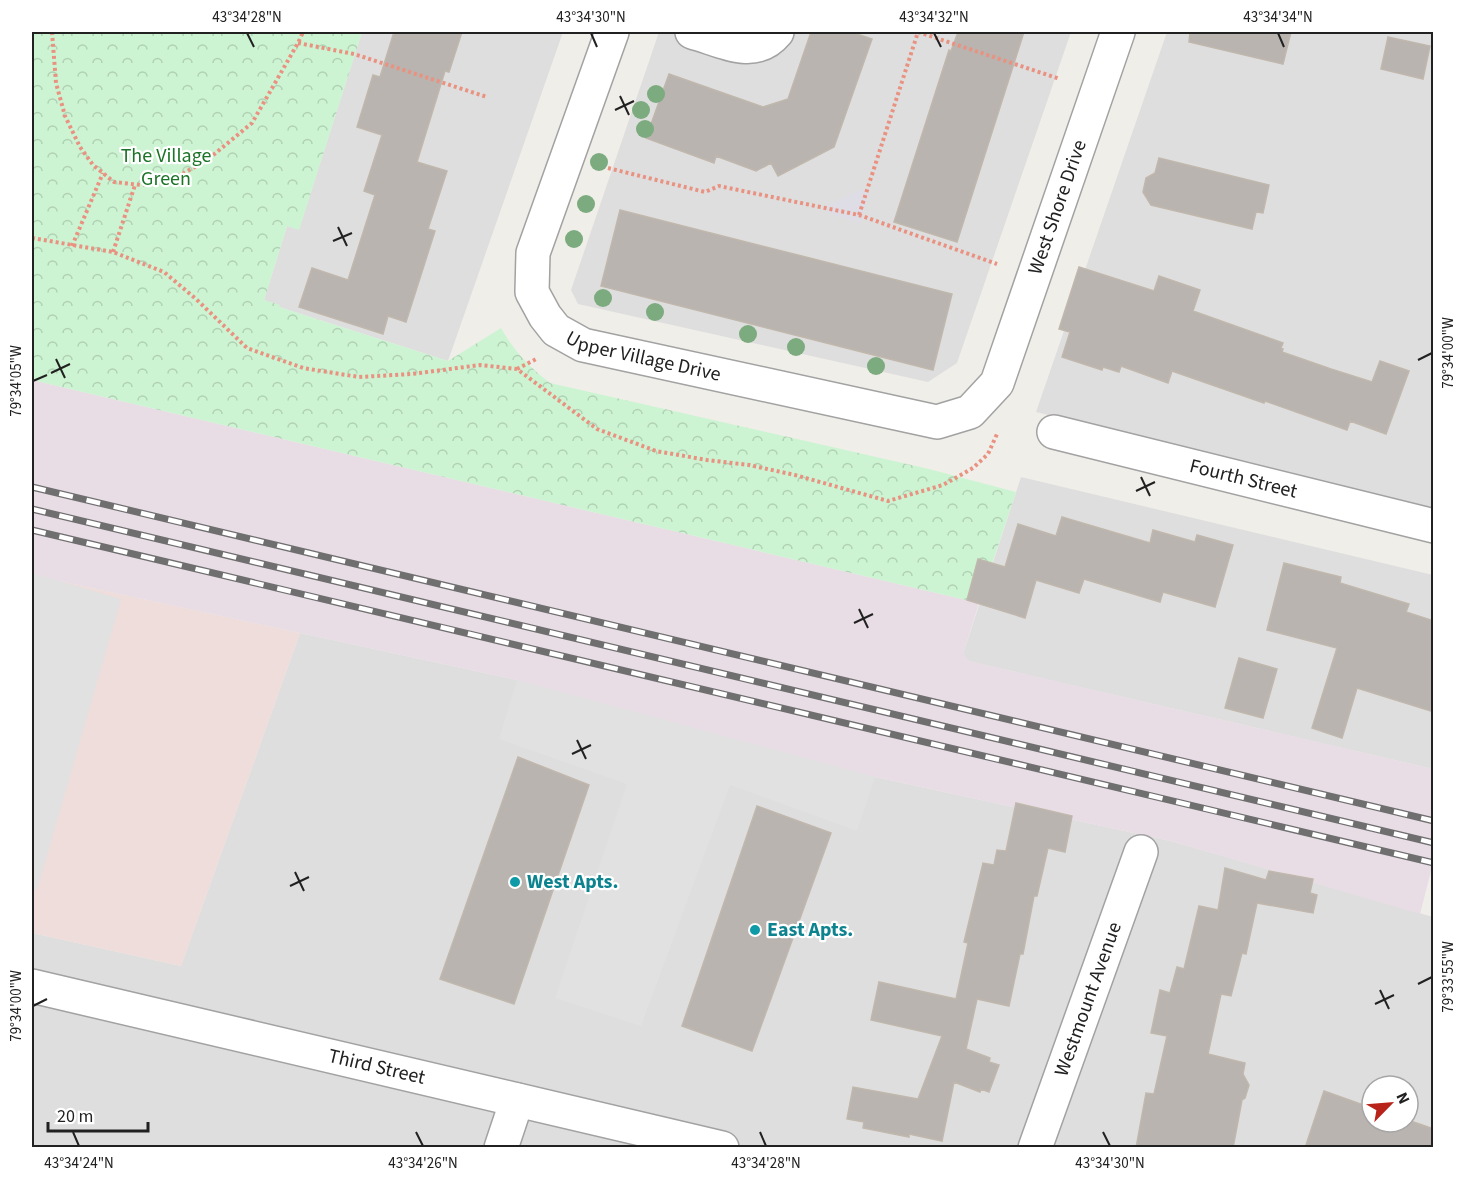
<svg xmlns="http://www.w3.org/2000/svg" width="1465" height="1179" font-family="'Source Sans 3',sans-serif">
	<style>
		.residential { fill: #dfdede; fill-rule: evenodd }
		.commercial { fill: #eedddb }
		.railway { fill: #e8dce5 }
		.park { fill: url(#park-crowns) }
		.parking { fill: #e1e1e1 }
		.plaza { fill: #dedde6 }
		.building { fill: #b9b4af; stroke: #c0b7ad; stroke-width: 1.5 }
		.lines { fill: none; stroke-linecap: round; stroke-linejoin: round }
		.minor-casing { stroke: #a2a2a2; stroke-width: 36 }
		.path { stroke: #e99281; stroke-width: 4; stroke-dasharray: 3 3; stroke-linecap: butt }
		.minor { stroke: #fff; stroke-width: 33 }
		.rail-casing { stroke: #6f6f6f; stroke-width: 7 }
		.rail { stroke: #fff; stroke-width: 4.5; stroke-dasharray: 14; stroke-linecap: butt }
		.tree { fill: #7bab7e }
		.ticks { fill: none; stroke: #212121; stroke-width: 2 }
		.culture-dot { fill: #0f9aa8; stroke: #fff; stroke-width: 2 }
		.labels { text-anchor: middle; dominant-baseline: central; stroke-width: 4.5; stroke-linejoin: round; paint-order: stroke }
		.park-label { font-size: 20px; fill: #1b7427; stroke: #fff }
		.street-label { font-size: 20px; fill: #212121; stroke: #fff }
		.culture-label { font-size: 20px; font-weight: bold; fill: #0d838f; stroke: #fff; text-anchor: start }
		.neatline { fill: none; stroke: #212121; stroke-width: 2 }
		.ticks-label { font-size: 15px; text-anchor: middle; fill: #212121 }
	</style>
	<defs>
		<pattern id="park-crowns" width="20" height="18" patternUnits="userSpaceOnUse" patternTransform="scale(1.5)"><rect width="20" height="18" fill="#cdf4d2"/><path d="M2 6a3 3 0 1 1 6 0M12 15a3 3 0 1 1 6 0" fill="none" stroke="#b0d1b4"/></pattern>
	</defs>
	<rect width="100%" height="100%" fill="#f0eee9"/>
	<path class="residential" d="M362,32H563L448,361L279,307L264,300L287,226L299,229Z
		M659,32H1071L957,363L928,382L578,304L571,290Z
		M1167,32H1433V509L1036,412Z
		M1021,477L1433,575V769L968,661L963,654Z
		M300,633L517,680L875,777L1171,841L1433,917V1147L32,1148V933L181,966ZM1372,1086H1408V1122H1372Z"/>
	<path class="commercial" d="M32,575L300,633L181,966L32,933Z"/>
	<path class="railway" d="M32,380L979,603L963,654L969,661L1433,769V863L1420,914L1171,841L875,777L517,680L32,575Z"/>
	<path class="park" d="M32,32H362L299,230L287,226L264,300L280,305L279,307L448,361L501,328C515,352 528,366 550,383L929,469L1016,492L979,603L32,380Z"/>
	<path class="parking" d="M32,573L121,599L37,890L32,888Z
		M517,680L875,777L857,831L730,785L641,1026L555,998L627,784L499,739Z"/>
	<path class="plaza" d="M862,189L870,192L860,223L826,212L827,206Z"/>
	<path class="building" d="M394,32H462L449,72L445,71L417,162L447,171L428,229L435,231L406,322L388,316L383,334L299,307L312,268L348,280L375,195L364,191L382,135L357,127L373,75L380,77Z
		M811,32H851L872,39L834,147L778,176L771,163L756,171L716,156L714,163L646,138L669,74L763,107L788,99Z
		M958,32H1024L957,242L894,222L949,50L951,51Z
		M1190,32H1291L1283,64L1189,42Z
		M1388,37L1430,46L1423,79L1381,69Z
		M1159,158L1269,185L1263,213L1256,212L1252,229L1151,205L1143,192L1146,178L1155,173Z
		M620,210L952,294L933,370L601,286Z
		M1079,267L1154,291L1159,276L1200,290L1193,311L1283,343L1281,348L1283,349L1282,352L1331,369L1372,382L1380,361L1409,371L1386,434L1350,421L1347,430L1265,401L1264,403L1172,371L1168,383L1121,366L1119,372L1103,367L1102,370L1062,357L1070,332L1059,329Z
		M1062,517L1150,543L1153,530L1195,542L1197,535L1233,545L1215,607L1163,592L1160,602L1084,579L1079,593L1036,580L1025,618L967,600L978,559L1005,567L1018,524L1056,536Z
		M1284,563L1341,577L1340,583L1409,604L1406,612L1434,621V712L1357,688L1342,738L1312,728L1337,648L1267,630Z
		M1239,658L1277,669L1263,718L1225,708Z
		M518,757L589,785L514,1004L440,979Z
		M1016,803L1072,816L1065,852L1048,848L1037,896H1034L1023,954H1020L1009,1006L977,999L966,1049L990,1058L989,1062L999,1065L989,1092L981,1089L980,1092L954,1082L942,1141L909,1134V1137L863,1128L864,1122L847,1119L853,1087L918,1099L942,1036L871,1020L879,982L956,999L968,943L964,942L983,863L994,865L997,850L1006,851Z
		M757,806L831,833L752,1051L682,1026Z
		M1225,868L1266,880L1269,871L1313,879L1310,893L1317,895L1313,913L1257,903L1246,954L1242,953L1231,996L1221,994L1208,1054L1245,1063L1243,1074L1249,1085L1245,1098L1242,1100L1233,1148H1136L1146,1093L1154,1094L1167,1036L1151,1033L1160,990L1170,993L1177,967L1184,969L1199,906L1218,910Z
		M1324,1091L1372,1108V1122H1408V1120L1434,1129V1148H1305Z"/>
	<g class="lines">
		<g class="minor-casing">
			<g id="minor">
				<path id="s1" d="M612,32L533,253L532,292L545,316L556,330L583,345L937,422L970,412L997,383L1118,32"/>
				<path d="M692,32C722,40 754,60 777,32"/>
				<path id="s2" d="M1054,432L1434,526"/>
				<path id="s3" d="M32,986L722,1148"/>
				<path d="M501,1148L517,1100"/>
				<path id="s4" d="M1035,1148L1141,852"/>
			</g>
		</g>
		<path class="path" d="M52,32L56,83L65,116L80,147L93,165L114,182L141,185L167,182L206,161L252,123L298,43L303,32
			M918,32L1060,79
			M298,43L354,54L487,97
			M608,168L705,192L719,186L859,215L997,264
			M859,215L918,32
			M32,238L113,252L164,272L196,299L247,348L303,368L359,377L412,374L480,365L517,369L597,429L656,451L707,460L749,465L795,475L888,501L943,485L973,468L988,454L997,434
			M72,246L103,173
			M113,252L135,185
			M517,369L538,358"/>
		<use href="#minor" class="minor"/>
		<g class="rail-casing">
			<path id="rail" d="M32,487L1434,821
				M32,509L1434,843
				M32,530L1434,863"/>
		</g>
		<use href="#rail" class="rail"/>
	</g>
	<g class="tree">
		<circle cx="656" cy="94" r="9"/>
		<circle cx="641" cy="110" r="9"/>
		<circle cx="645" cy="129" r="9"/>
		<circle cx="599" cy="162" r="9"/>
		<circle cx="586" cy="204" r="9"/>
		<circle cx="574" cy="239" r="9"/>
		<circle cx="603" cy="298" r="9"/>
		<circle cx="655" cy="312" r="9"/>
		<circle cx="748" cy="334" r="9"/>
		<circle cx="796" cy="347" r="9"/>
		<circle cx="876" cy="366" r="9"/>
	</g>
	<path class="ticks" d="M247,33L254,47M591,33L597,47M934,33L941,47M1278,33L1284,47M620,96L629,115M615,110L634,101M338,227L347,246M333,241L352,233M56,359L65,378M1418,360L1432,353M51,373L70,364M33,381L47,375M1141,477L1150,496M1136,491L1155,482M859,609L868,628M854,623L873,614M577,740L586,759M572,754L591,745M295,872L304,891M290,886L309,877M1418,984L1432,977M1380,990L1389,1009M1375,1004L1394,995M33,1006L47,999M73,1132L79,1146M416,1132L423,1146M760,1132L766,1146M1103,1132L1110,1146"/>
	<g class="culture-dot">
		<circle cx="515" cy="882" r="6"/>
		<circle cx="755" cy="930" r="6"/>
	</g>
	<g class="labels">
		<g class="park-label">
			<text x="166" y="156">The Village<tspan x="166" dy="23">Green</tspan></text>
		</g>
		<g class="street-label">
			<text stroke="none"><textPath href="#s1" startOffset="972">West Shore Drive</textPath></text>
			<text stroke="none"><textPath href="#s1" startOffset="411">Upper Village Drive</textPath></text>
			<text stroke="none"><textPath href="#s2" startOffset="195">Fourth Street</textPath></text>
			<text stroke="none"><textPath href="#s4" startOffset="158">Westmount Avenue</textPath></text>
			<text stroke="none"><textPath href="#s3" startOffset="354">Third Street</textPath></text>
		</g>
		<g class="culture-label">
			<text x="527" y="882">West Apts.</text>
			<text x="767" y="930">East Apts.</text>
		</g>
	</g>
	<rect width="1465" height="1179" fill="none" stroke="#ffffff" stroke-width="66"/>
	<g transform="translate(1390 1104) rotate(65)"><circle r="28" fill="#ffffff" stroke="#a6a6a6" stroke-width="1.5"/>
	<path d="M0-4.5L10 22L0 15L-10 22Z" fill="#b8231a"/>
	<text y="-9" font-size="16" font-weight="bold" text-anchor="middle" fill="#212121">N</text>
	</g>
	<path d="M48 1122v9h100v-9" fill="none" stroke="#212121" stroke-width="3"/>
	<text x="57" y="1122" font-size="18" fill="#212121" stroke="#ffffff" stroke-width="4.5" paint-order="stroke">20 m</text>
	<rect x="33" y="33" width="1399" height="1113" class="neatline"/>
	<g class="ticks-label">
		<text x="247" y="22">43°34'28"N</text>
		<text x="591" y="22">43°34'30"N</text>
		<text x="934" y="22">43°34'32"N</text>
		<text x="1278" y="22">43°34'34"N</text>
		<text transform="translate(1448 353) rotate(-90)" y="5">79°34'00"W</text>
		<text transform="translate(16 381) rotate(-90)" y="5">79°34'05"W</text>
		<text transform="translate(1448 977) rotate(-90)" y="5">79°33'55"W</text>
		<text transform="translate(16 1006) rotate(-90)" y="5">79°34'00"W</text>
		<text x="79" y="1168">43°34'24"N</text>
		<text x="423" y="1168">43°34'26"N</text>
		<text x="766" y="1168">43°34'28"N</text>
		<text x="1110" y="1168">43°34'30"N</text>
	</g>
</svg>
